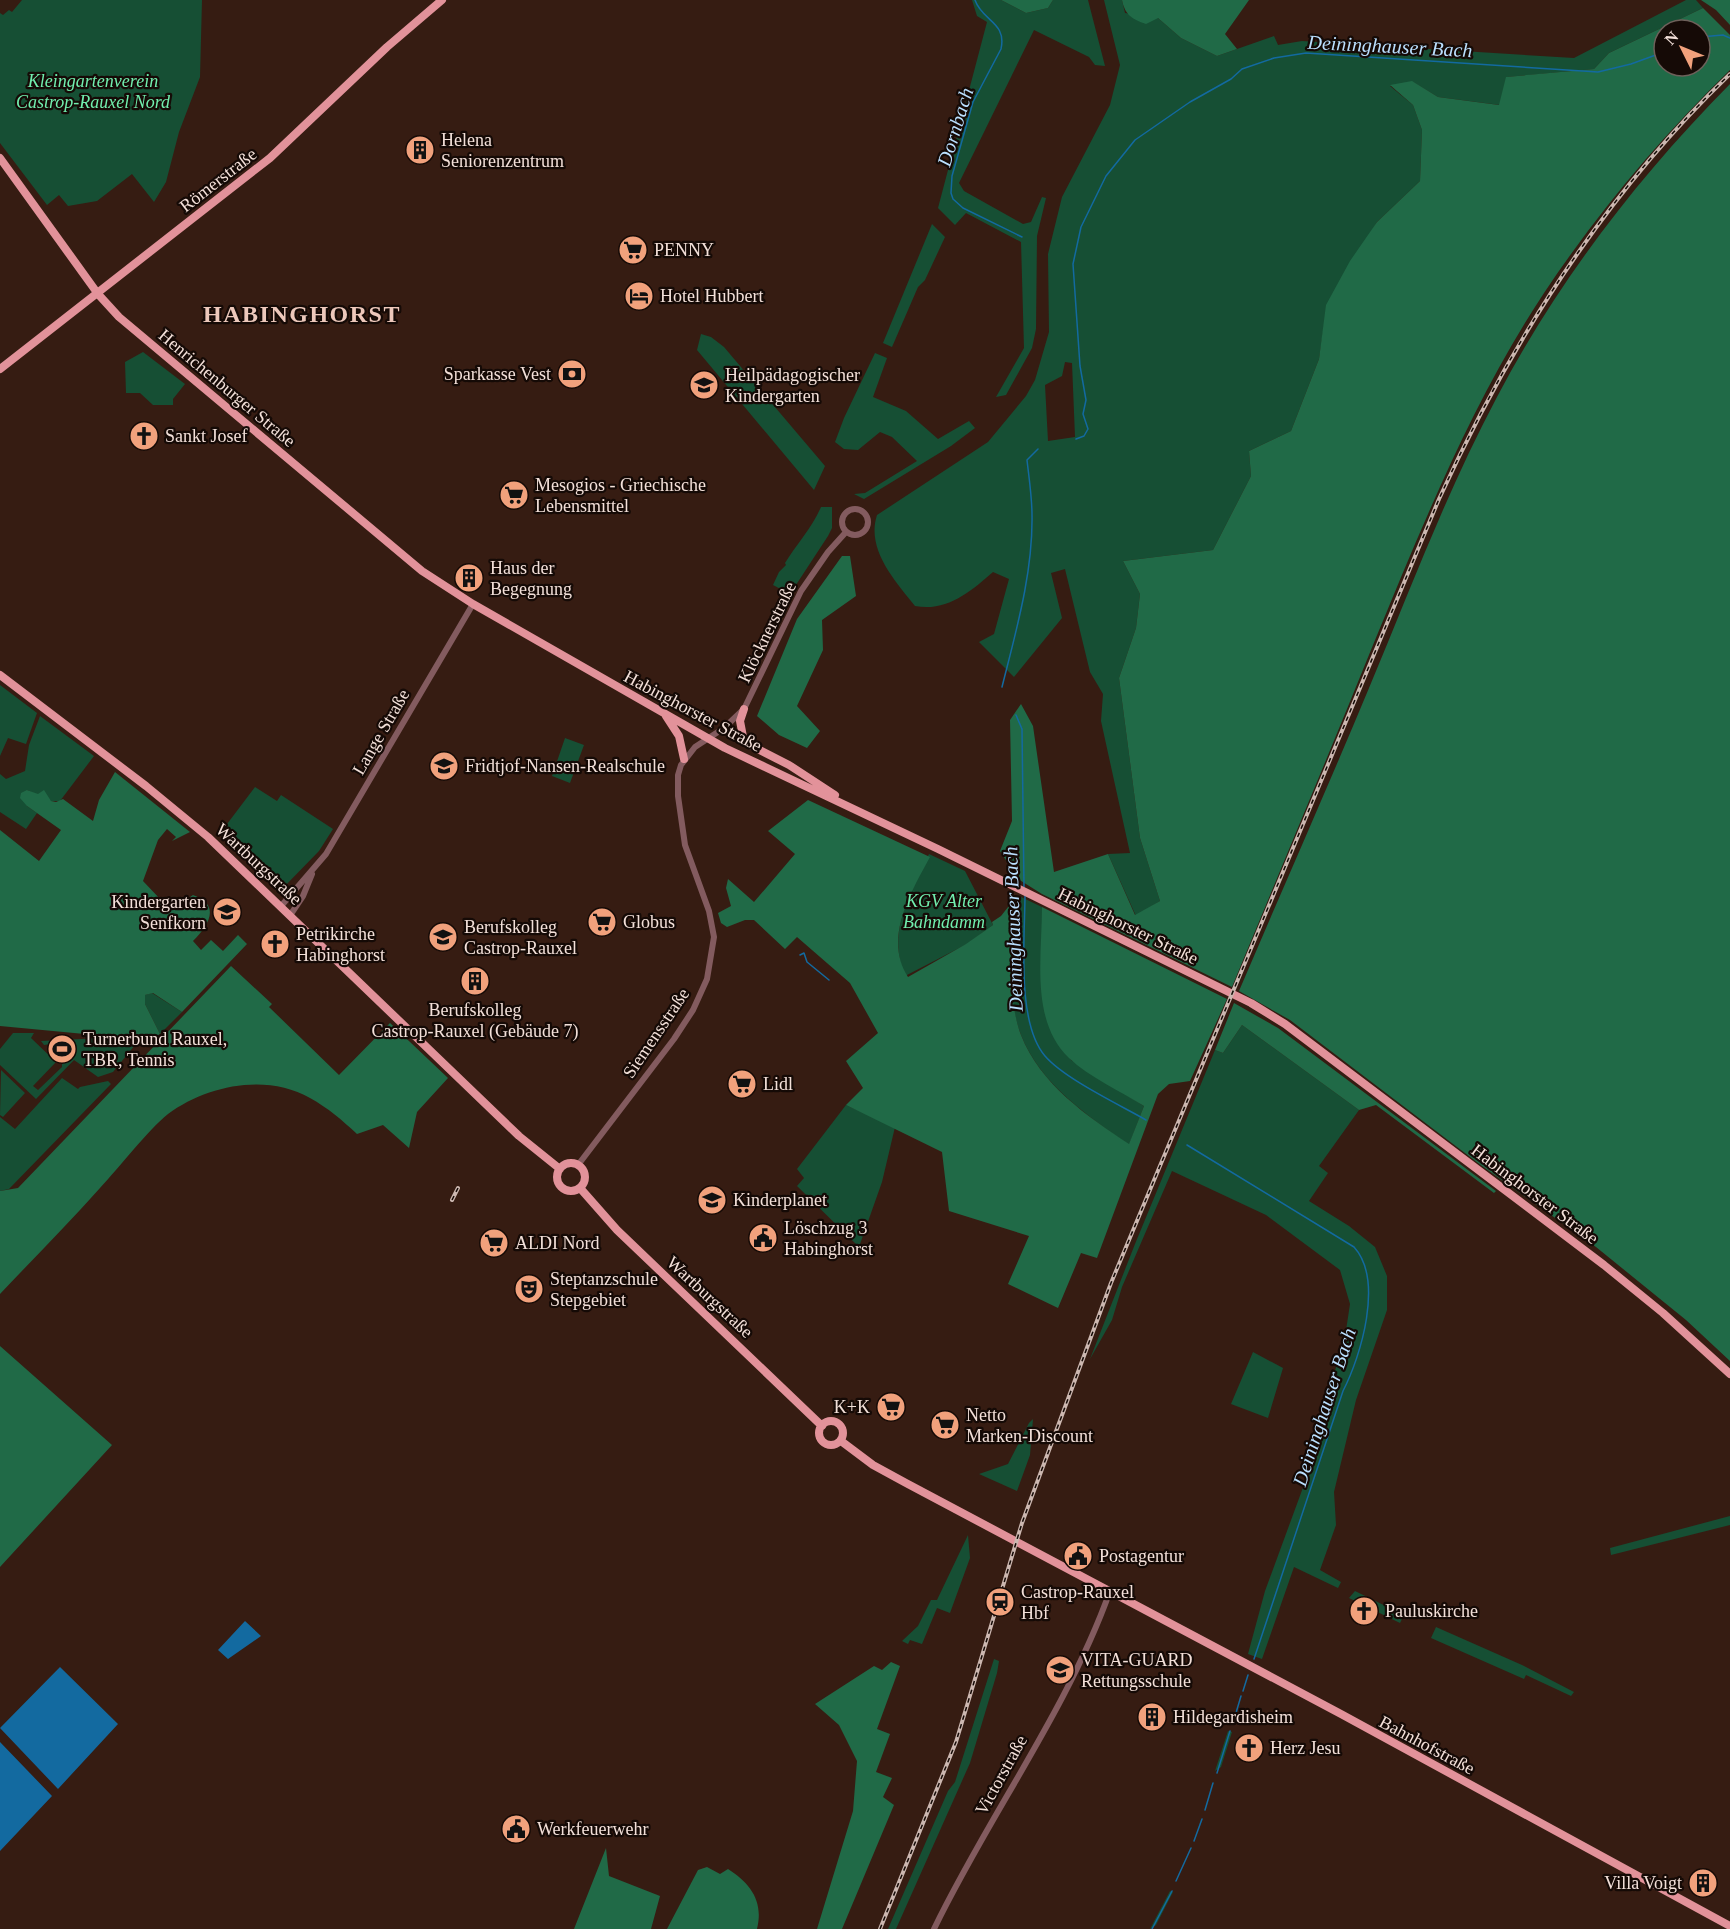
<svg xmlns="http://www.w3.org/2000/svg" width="1730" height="1929" font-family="Georgia,serif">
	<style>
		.green { fill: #164f34; fill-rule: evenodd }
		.forest { fill: #206a47; fill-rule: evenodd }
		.water { fill: #136aa0 }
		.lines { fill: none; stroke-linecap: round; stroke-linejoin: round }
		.stream { stroke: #136aa0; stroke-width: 1.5 }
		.minor { stroke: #835b5f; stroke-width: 6 }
		.major { stroke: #e2929a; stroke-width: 8 }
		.rail-casing { stroke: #ccb7b0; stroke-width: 4 }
		.rail { stroke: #150a06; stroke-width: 1.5; stroke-dasharray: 4.5; stroke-linecap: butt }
		.labels { text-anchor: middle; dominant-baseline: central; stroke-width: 4.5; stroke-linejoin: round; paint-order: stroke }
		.park-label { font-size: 18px; font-style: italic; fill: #71eeae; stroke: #150a06 }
		.poi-label { font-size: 18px; fill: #f3e0d9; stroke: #150a06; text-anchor: start }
		.street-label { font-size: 18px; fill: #f3e0d9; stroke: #150a06 }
		.water-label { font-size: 20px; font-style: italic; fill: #badffe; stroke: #150a06 }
		.district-label { font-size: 24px; font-weight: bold; letter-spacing: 1.5px; fill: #edc8bb; stroke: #150a06 }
	</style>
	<rect width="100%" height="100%" fill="#361c12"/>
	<path class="green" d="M22,0H202L200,77L179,132L166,182L154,202L132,174L97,201L68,206L59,195L47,205L0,143V13L3,15L9,10L12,12Z
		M972,0H1001L1026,13L1048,8L1053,0H1088L1105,66L1095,65L1089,57L1034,30L959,183L964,191L1023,224L1031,222L1042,197L1046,198L1037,236L1036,329L1032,348L1006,395L996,397L1024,348L1021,242L966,213L955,225L938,208L987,22L977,16Z
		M1104,0H1122L1125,13L1158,18L1181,38L1217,56L1274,36L1278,45L1302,41L1574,58L1686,0H1696L1703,8L1609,53L1594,69L1507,77L1500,105L1438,97L1413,82L1390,86L1413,105L1422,130L1420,181L1377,222L1327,305L1319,359L1291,431L1249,451L1251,476L1213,550L1123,561L1140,594L1136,628L1119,678L1140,838L1160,901L1136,916L1108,854L1130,853L1101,721L1103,694L1090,672L1065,569L1051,573L1062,618L1014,677L979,642L994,634L1009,579L993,572C970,592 947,612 915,606C894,580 866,549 877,515L988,442L1026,396L1035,380L1049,332L1048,254L1062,197L1110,105L1120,65ZM1065,362L1072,363L1075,437L1048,441L1045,385L1062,376Z
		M932,224L945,237L925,280L918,287L892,347L883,343Z
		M701,334L711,337L724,347L825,466L814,490L697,350Z
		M143,352L185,384L173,399V405H153L140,393H126L125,362Z
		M875,353L887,358L873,397L906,411L938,439L969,421L975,428L951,446L864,499L854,494L865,493L917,461L892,437L880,432L858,450L844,449L835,442L844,418Z
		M821,507H832V528L828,536L790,594L773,585L779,572L786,565L785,563C796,545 812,528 821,507Z
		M0,685L37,713L26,744L8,738L0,756Z
		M40,716L94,756L60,801H51L27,790V806L37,813L26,829L0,812V774L6,779L25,771L29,745Z
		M565,738L584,745L570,783L552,776Z
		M255,787L277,801L281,795L333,829L319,851L282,889L277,888L221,835V832Z
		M929,854L965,871L993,925L967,944L905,976C886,933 911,892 929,854Z
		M1019,896L1042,907V949L1071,1060L1144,1106L1129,1145C1088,1116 1040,1084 1021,1035C1006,998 1011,941 1012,902Z
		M152,993L182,1012L160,1034L145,1004V995Z
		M1242,1025L1359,1110L1319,1166L1328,1173L1309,1201L1349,1226L1375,1247L1387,1276V1310L1356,1400L1334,1492L1336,1525L1320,1570L1341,1582L1338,1588L1294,1567L1262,1659L1248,1654L1265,1591L1319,1444L1318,1428L1345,1337L1350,1304L1340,1270L1266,1215L1172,1171L1122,1287L1112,1320L1090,1359L1135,1244L1215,1050L1223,1053Z
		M13,1033H34L31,1038L56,1062L33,1086L38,1090L62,1067V1060L65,1062L73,1057L71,1048L64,1042L44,1045L41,1041L101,1038L135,1045L113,1072L98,1077L74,1060L36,1099L0,1065V1049Z
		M1,1070L25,1093L3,1117L0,1115Z
		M62,1078L78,1089L80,1087L108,1081L111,1084L9,1189L0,1191V1117L15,1129Z
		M846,1105L895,1127L882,1182L859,1247L797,1186L804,1178L797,1169Z
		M1253,1352L1283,1368L1268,1418L1231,1404Z
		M1033,1419L1030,1455L1017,1491L979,1474L1008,1464L1029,1423Z
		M1730,1516V1525L1611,1555L1610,1548Z
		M968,1535L970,1558L950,1613L937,1608L922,1644L910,1640L908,1644L902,1641L918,1626L931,1600H937Z
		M1355,1591L1404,1615L1400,1623L1349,1598Z
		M1436,1627L1522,1665L1574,1692L1571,1696L1526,1675L1524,1679L1431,1638Z
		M994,1659L999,1661L997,1673L970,1763L896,1929H888L948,1791L955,1782Z
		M1228,1731L1232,1732L1221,1767L1215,1771Z
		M1170,1891L1173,1892L1156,1925L1150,1929Z"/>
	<path class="forest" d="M1001,0H1053L1048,8L1026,13Z
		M1122,0H1249L1225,34L1237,49L1217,56L1181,38L1158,18L1146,24C1132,19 1125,15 1122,0Z
		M1701,0H1730V25L1716,10Z
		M1703,8L1730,35V70C1660,138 1598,212 1544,293C1472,402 1423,524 1373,645C1327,759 1279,873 1232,987L1042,894L1018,879L1000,851L1012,821L1010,720L1021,704L1033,726L1054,872L1108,854L1135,915L1160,901L1140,838L1119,678L1136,628L1140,594L1123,561L1213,550L1251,476L1249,451L1291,431L1319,359L1326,305L1350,261L1377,222L1420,181L1422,130L1413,105L1390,85L1412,81L1438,97L1499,105L1506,77L1594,69L1609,53ZM1664,30H1700V66H1664Z
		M1730,84V1361L1686,1320L1596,1247L1482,1166L1290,1020L1239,991C1282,890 1327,789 1369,688C1410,590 1447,491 1497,397C1558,281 1638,177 1730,84Z
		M842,556H850L856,596L822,620L823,650L797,706L820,731L807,748L779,735L757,716L797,619Z
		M115,772L190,832L172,841L176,837L167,829L158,840L143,881L162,901L179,905L193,895C222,905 208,926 193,941L201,950L211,940L223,951L238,935L247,944L182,1012L153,993L145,995V1004L160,1034L148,1040L0,1026V830L39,861L61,830L27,806L20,798L21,793L27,790L38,794L44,790L51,801L56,802L63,799L93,821L99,800Z
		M808,800L930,857C911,892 883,939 908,977L966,944L993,925L992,922L1001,916L1012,902C1011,942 1007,998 1021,1035C1040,1084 1087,1116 1129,1144L1144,1106C1120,1091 1089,1077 1069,1058C1030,1021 1042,956 1042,907L1227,999L1190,1081L1169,1084L1158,1094L1097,1258L1081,1253L1058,1308L1008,1284L1029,1236L949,1211L942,1152L846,1105L863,1088L846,1061L878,1033L850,983L797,937L785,949L754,920H745L727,927L721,923L718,913L731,906L726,888L728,879L754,902L795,854L768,831Z
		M231,966L272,1004L269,1007L339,1075L390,1023L448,1078L417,1112L409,1148L383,1125L357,1134C342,1120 328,1108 310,1098C267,1073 207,1085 168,1114C148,1130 119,1168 100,1188C68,1224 33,1259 0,1294V1191L18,1188Z
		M1234,1003L1278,1028L1496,1191L1494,1193L1376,1105L1359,1110L1242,1025L1223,1053L1215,1050Z
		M0,1346L112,1445L0,1567Z
		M891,1662L900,1666L877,1729L890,1734L876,1772L892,1778L883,1797L894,1805L842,1929H817L853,1811L857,1761L839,1725L815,1704L874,1666L882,1670Z
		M606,1848L609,1876L660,1896L651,1929H574Z
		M707,1867L720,1874L728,1869C750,1883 764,1901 757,1929H667L698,1870Z"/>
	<path class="water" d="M245,1621L261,1636L228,1659L218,1650Z
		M60,1667L118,1724L58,1789L0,1728Z
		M0,1742L52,1796L0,1851Z"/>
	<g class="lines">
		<path class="stream" d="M975,0C982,21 1007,22 1001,49L973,102L952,176L951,193L953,199L963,208L1022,237
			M1700,37L1723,35L1730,38
			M1076,439L1084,436L1088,429L1083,414L1086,400L1080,366L1073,264L1081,227L1106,176L1135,140L1190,102L1231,79L1242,69L1274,58L1306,53L1598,72L1631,64L1664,52
			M1002,687C1016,631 1033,573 1032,515C1032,497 1029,478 1027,460L1038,449
			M1016,715L1022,729L1024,887
			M1025,894C1025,938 1016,1022 1045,1056C1065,1079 1118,1104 1146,1120
			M800,955L804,953L807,962L829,980
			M1187,1145L1354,1247C1384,1280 1361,1356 1343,1391L1254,1659
			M1243,1691L1248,1675
			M1233,1723L1241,1696
			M1217,1773L1230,1731
			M1205,1810L1213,1783
			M1194,1841L1202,1819
			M1176,1881L1191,1848
			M1152,1929L1172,1891"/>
		<path class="minor" d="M842 522a13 13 0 1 1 26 0a13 13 0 1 1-26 0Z
			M282,905L326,854L473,604
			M291,914L303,896L312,874
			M578,1165L674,1039L693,1010L707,979L714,937L709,911L685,845L678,796V775L681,765L695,747L724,728L744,709L801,591L828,552L846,532
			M934,1929C989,1815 1067,1711 1110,1591"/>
		<path class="major" d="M0,158L98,294L119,317L422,571L473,604L725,748L938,849L1251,1003L1285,1024L1604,1265L1663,1313L1730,1374
			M0,369L270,158L387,47L442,0
			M0,675L146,786L208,837L519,1136L560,1169
			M744,709L740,721L744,742L789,765L835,795
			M666,716L679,736L684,759
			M557 1177a14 14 0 1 1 28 0a14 14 0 1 1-28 0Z
			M580,1188L617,1230L822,1426
			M819 1433a12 12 0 1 1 24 0a12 12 0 1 1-24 0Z
			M841,1441L873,1465L906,1483L1341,1714L1730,1926"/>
		<g class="rail-casing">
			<path id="rail" d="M452,1200L458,1188
				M880,1929L956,1742L1022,1523L1111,1283L1439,499C1511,341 1604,195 1730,74"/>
		</g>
		<use href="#rail" class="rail"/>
	</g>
	<defs>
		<g id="building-disc" transform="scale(1.5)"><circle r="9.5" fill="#f1a17c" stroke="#150a06"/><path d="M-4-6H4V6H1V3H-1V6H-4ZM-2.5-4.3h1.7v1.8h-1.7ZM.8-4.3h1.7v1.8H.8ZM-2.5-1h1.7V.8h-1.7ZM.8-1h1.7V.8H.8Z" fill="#111"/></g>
		<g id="supermarket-disc" transform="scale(1.5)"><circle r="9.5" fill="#f1a17c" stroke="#150a06"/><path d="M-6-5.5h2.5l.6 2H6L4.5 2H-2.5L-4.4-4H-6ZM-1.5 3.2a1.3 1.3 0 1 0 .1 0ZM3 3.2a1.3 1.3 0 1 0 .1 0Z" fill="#111"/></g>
		<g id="hotel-disc" transform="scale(1.5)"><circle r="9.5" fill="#f1a17c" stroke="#150a06"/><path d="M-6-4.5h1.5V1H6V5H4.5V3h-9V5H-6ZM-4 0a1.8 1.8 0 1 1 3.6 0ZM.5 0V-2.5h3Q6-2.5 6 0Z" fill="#111"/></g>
		<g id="bank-disc" transform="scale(1.5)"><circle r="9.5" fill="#f1a17c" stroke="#150a06"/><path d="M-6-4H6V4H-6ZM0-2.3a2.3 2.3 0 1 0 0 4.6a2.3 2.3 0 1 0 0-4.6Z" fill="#111"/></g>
		<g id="school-disc" transform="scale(1.5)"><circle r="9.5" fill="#f1a17c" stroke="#150a06"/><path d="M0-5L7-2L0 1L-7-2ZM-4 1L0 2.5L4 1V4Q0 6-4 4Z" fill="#111"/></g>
		<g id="church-disc" transform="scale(1.5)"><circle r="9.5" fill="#f1a17c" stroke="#150a06"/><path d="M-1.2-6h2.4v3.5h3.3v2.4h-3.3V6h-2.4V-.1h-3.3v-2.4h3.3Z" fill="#111"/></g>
		<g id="stadium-disc" transform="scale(1.5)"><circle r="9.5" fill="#f1a17c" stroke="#150a06"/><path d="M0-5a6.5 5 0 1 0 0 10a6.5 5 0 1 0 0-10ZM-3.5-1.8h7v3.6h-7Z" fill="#111"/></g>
		<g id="civic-disc" transform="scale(1.5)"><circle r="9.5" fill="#f1a17c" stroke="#150a06"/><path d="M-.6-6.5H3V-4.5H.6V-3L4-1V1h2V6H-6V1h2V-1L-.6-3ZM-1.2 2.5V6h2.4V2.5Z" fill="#111"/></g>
		<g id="theatre-disc" transform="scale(1.5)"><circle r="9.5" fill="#f1a17c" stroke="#150a06"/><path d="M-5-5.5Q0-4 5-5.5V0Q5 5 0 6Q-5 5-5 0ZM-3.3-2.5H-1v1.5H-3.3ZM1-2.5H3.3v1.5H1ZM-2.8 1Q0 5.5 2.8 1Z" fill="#111"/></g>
		<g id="station-disc" transform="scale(1.5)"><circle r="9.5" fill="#f1a17c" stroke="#150a06"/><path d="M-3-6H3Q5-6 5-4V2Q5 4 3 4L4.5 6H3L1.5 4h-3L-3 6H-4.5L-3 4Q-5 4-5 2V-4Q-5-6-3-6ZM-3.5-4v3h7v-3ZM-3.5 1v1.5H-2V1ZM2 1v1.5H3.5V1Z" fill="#111"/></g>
	</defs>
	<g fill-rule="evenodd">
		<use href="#building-disc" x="420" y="150"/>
		<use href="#supermarket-disc" x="633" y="250"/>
		<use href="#hotel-disc" x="639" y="296"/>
		<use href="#bank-disc" x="572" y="374"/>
		<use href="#school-disc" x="704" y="385"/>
		<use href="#church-disc" x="144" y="436"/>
		<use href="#supermarket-disc" x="514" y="495"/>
		<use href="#building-disc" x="469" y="578"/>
		<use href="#school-disc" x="444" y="766"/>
		<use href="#school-disc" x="227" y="912"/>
		<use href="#supermarket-disc" x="602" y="922"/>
		<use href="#school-disc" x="443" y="937"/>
		<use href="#church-disc" x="275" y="944"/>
		<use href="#building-disc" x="475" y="981"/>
		<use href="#stadium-disc" x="62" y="1049"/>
		<use href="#supermarket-disc" x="742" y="1084"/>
		<use href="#school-disc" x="712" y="1200"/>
		<use href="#civic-disc" x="763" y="1238"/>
		<use href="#supermarket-disc" x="494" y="1243"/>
		<use href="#theatre-disc" x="529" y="1289"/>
		<use href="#supermarket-disc" x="891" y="1407"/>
		<use href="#supermarket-disc" x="945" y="1425"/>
		<use href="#civic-disc" x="1078" y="1556"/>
		<use href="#station-disc" x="1000" y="1602"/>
		<use href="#church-disc" x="1364" y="1611"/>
		<use href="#school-disc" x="1060" y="1670"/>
		<use href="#building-disc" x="1152" y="1717"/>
		<use href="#church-disc" x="1249" y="1748"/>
		<use href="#civic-disc" x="516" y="1829"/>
		<use href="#building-disc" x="1703" y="1883"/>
	</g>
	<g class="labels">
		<g class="park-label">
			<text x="93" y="81">Kleingartenverein<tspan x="93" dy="21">Castrop-Rauxel Nord</tspan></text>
			<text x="944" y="901">KGV Alter<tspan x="944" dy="21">Bahndamm</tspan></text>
		</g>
		<g class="poi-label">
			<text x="441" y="140">Helena<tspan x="441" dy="21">Seniorenzentrum</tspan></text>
			<text x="654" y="250">PENNY</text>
			<text x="660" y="296">Hotel Hubbert</text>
			<text x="551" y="374" text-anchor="end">Sparkasse Vest</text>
			<text x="725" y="375">Heilpädagogischer<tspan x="725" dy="21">Kindergarten</tspan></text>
			<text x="165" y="436">Sankt Josef</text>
			<text x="535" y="485">Mesogios - Griechische<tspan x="535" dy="21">Lebensmittel</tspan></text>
			<text x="490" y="568">Haus der<tspan x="490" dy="21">Begegnung</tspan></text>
			<text x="465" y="766">Fridtjof-Nansen-Realschule</text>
			<text x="206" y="902" text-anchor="end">Kindergarten<tspan x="206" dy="21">Senfkorn</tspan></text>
			<text x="623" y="922">Globus</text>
			<text x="464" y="927">Berufskolleg<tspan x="464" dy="21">Castrop-Rauxel</tspan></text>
			<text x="296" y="934">Petrikirche<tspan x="296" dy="21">Habinghorst</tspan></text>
			<text x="475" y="1010" text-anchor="middle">Berufskolleg<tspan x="475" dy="21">Castrop-Rauxel (Gebäude 7)</tspan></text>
			<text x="83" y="1039">Turnerbund Rauxel,<tspan x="83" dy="21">TBR, Tennis</tspan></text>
			<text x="763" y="1084">Lidl</text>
			<text x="733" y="1200">Kinderplanet</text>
			<text x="784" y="1228">Löschzug 3<tspan x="784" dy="21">Habinghorst</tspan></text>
			<text x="515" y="1243">ALDI Nord</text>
			<text x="550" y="1279">Steptanzschule<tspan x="550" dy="21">Stepgebiet</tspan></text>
			<text x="870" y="1407" text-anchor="end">K+K</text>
			<text x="966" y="1415">Netto<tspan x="966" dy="21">Marken-Discount</tspan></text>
			<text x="1099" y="1556">Postagentur</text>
			<text x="1021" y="1592">Castrop-Rauxel<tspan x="1021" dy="21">Hbf</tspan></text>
			<text x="1385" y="1611">Pauluskirche</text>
			<text x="1081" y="1660">VITA-GUARD<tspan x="1081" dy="21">Rettungsschule</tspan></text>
			<text x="1173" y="1717">Hildegardisheim</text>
			<text x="1270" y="1748">Herz Jesu</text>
			<text x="537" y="1829">Werkfeuerwehr</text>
			<text x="1682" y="1883" text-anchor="end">Villa Voigt</text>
		</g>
		<g class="street-label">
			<text transform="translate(218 180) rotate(-38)">Römerstraße</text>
			<text transform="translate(227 388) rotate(40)">Henrichenburger Straße</text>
			<text transform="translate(767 632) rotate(-64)">Klöcknerstraße</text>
			<text transform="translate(693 711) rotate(28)">Habinghorster Straße</text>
			<text transform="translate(381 732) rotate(-60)">Lange Straße</text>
			<text transform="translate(259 864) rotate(43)">Wartburgstraße</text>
			<text transform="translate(1128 926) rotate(26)">Habinghorster Straße</text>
			<text transform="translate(656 1033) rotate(-56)">Siemensstraße</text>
			<text transform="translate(1535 1194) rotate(37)">Habinghorster Straße</text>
			<text transform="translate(710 1297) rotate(43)">Wartburgstraße</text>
			<text transform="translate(1427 1745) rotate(28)">Bahnhofstraße</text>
			<text transform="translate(1001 1775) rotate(-61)">Victorstraße</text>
		</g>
		<g class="water-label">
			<text transform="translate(1390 46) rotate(3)">Deininghauser Bach</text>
			<text transform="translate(955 127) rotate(-73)">Dornbach</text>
			<text transform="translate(1013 929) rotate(-92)">Deininghauser Bach</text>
			<text transform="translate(1324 1407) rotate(-72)">Deininghauser Bach</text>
		</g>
		<g class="district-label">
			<text x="302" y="314">HABINGHORST</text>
		</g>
	</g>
	<g transform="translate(1682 48) rotate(313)"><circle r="28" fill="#150a06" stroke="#6e605a" stroke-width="1.5"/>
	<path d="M0-4.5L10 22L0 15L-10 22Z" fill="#f1a17c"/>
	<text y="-9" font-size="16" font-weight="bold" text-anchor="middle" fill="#f3e0d9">N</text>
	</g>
</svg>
